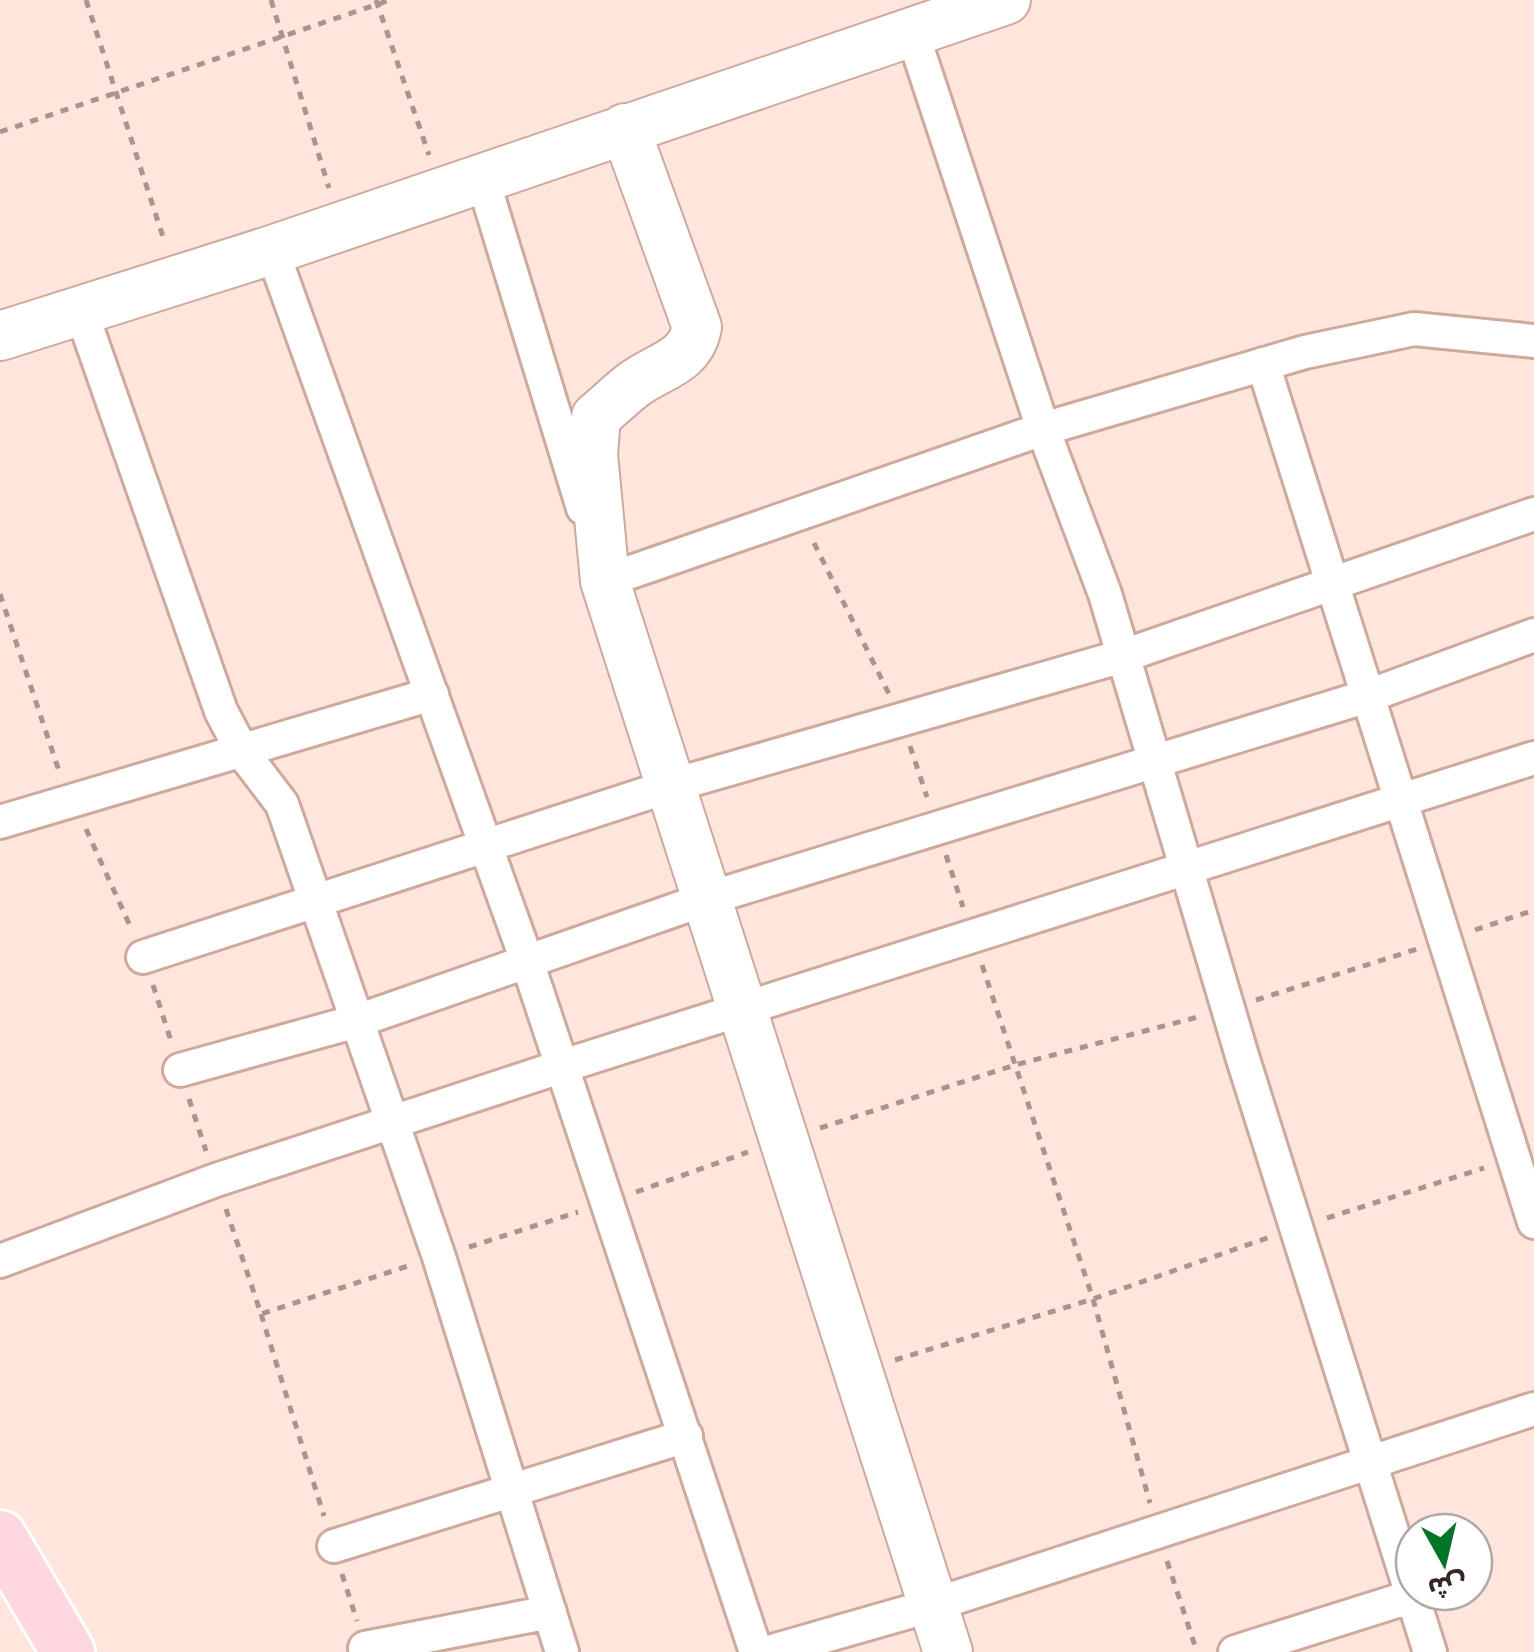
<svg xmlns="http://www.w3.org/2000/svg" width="1534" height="1652" font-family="Raleway,'Noto Sans Arabic',sans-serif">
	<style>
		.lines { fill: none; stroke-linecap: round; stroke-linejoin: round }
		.street-casing { stroke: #cfa99b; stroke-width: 38 }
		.secondary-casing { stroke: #cfa99b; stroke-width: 52 }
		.primary-casing { stroke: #fff; stroke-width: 58 }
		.path { stroke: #a9958d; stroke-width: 5; stroke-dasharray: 8 8; stroke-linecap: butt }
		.street { stroke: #fff; stroke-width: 32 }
		.secondary { stroke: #fff; stroke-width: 48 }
		.primary { stroke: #fed7e0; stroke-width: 52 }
	</style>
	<rect width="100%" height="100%" fill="#fee6dd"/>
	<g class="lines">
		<g class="street-casing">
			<path id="street" d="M912,32L1043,429L1105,594L1243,1059L1430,1652
				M482,177L583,508
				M272,250L527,961L756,1652
				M81,311L221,711L243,753L282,804L439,1257L562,1652
				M1263,364L1534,1222
				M600,564L605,581L1043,429L1305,352L1414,329L1534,341
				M0,822L432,694
				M143,957L670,786L1123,656L1534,514
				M180,1070L357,1021L706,899L1368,696L1534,635
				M0,1261L216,1180L563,1066L1534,758
				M334,1546L686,1436
				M365,1648L550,1612
				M769,1652L933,1605L1534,1409
				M1235,1652L1413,1596"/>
		</g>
		<g class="secondary-casing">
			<path id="secondary" d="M625,128L697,327C690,363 660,365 633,385C620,395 608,407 596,417L593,454L605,581L948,1652
				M0,336L272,250L1006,0"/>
		</g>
		<g class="primary-casing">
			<path id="primary" d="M0,1537L68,1652"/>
		</g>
		<path class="path" d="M86,0L165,243
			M271,0L329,188
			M376,0L429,155
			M0,132L390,0
			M814,543L889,694
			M0,594L60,774
			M910,746L927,797
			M86,829L131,928
			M946,855L963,907
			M1475,930L1534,910
			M982,965L1093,1299L1150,1503
			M153,985L171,1041
			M1256,1000L1417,949
			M189,1099L206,1151
			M820,1128L1015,1065L1198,1017
			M636,1192L748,1152
			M226,1209L261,1314L411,1265
			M1327,1218L1484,1168
			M469,1247L578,1212
			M261,1314L324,1516
			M895,1360L1093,1299L1270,1237
			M1167,1561L1197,1652
			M342,1574L357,1621"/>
		<use href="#street" class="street"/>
		<use href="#secondary" class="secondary"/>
		<use href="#primary" class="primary"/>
	</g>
	<g transform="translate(1444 1562) rotate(172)"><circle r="48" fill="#ffffff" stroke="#afa9a6" stroke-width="2.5"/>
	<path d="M0-8L18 38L0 25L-18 38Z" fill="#027427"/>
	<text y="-15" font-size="28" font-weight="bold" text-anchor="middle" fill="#362721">ش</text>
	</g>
</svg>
